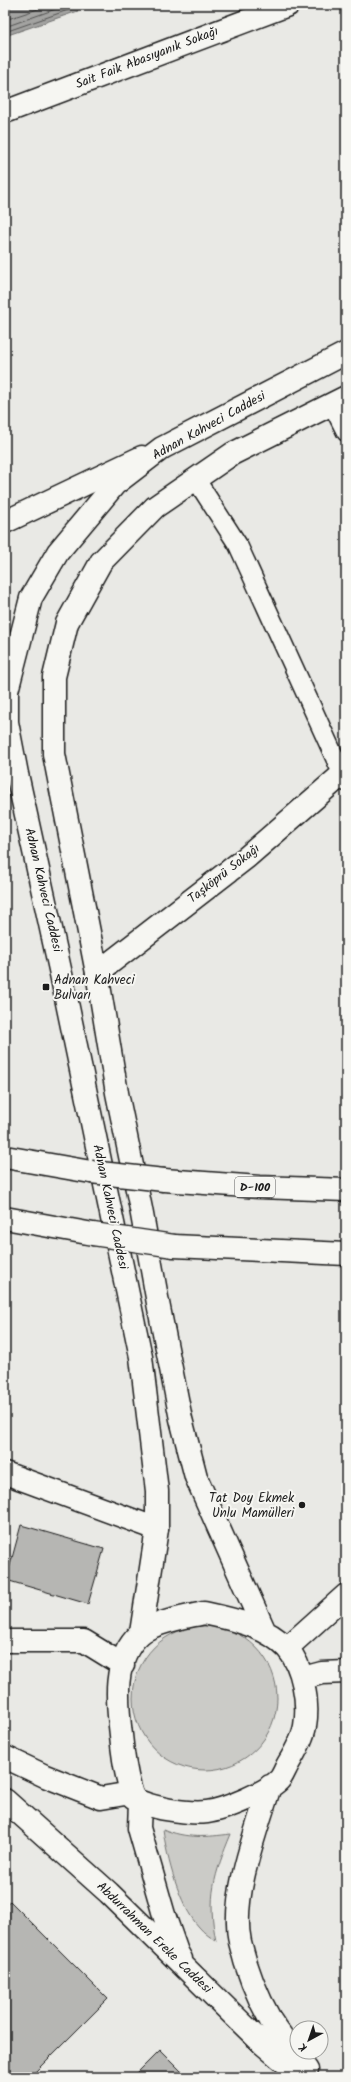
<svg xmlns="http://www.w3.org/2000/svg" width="351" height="2082" font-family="Kalam,sans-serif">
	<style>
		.green { fill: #cbcbc7; stroke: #747472 }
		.water { fill: #a3a3a1; stroke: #6d6d6c }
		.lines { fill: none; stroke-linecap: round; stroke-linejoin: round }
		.shore { stroke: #525251; stroke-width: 1 }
		.building { fill: #b6b6b3; stroke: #1c1c1c }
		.lane-casing { stroke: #1c1c1c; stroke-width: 21 }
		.street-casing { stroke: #1c1c1c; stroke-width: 25 }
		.secondary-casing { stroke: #1c1c1c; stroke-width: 25 }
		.highway-casing { stroke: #1c1c1c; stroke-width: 25 }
		.lane { stroke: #f6f6f2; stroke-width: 18 }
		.street { stroke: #f6f6f2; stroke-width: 22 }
		.secondary { stroke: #f6f6f2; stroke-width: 22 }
		.highway { stroke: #f6f6f2; stroke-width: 22 }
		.highway-bridge-casing { stroke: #1c1c1c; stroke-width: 25; stroke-linecap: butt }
		.highway-bridge { stroke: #f6f6f2; stroke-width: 22 }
		.poi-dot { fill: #1c1c1c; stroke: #f6f6f2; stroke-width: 1.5 }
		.labels { text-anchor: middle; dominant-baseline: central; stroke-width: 4; stroke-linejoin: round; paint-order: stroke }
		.shield { fill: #f6f6f2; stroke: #5d5d5c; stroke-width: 1 }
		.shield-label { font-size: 12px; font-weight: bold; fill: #1c1c1c }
		.street-label { font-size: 13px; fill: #1c1c1c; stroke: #f6f6f2 }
		.poi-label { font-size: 13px; fill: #1c1c1c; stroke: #f6f6f2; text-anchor: start }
	</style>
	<rect width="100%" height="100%" fill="#e9e9e5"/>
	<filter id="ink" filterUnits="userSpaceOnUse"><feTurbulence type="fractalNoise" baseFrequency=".025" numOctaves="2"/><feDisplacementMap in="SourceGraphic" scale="8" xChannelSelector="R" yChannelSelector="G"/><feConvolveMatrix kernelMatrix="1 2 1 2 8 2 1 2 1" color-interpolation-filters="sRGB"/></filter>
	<g filter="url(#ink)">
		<path class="green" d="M133 1698a72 72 0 1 1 144 0a72 72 0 1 1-144 0Z
			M163,1829C186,1839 207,1837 231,1834C214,1875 207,1897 216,1941C210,1937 204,1933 199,1927C179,1905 167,1859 163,1829Z"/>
		<path class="water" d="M5,5H75L78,11L5,36Z"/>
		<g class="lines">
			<path class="shore" d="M5,20L50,5
				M5,27L67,5
				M5,32L71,9L72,5"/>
		</g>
		<path class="building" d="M21,1525L104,1549L88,1604L6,1580Z
			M10,1901L108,1999L30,2077H15L5,2067V1906Z
			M160,2050L187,2077H133Z"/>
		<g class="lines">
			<g class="lane-casing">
				<path id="lane" d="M332,404L346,432
					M195,478L238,545L346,782"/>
			</g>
			<g class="street-casing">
				<path id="street" d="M5,112L288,5
					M5,522L142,457
					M97,973L247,857L346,771
					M5,1473L157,1529"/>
			</g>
			<g class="secondary-casing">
				<path id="secondary" d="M204,1613C232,1619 266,1626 287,1648C303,1666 309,1702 305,1726C303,1738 294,1754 288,1764C285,1769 283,1776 279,1780C267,1792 224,1810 207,1812C188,1814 148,1808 133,1798C126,1777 123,1757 121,1735C117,1702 112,1659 140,1634C153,1622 187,1617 204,1613Z
					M265,1632L196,1477L181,1419L158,1303L141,1209L117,1093L97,973L54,754V677L67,623L101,562L155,507L232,454L346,397
					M141,1633L157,1529V1491L141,1357L61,974L17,774L7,722V691L31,598L58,552L115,484L162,448L346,353
					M5,1641H84L123,1665
					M287,1648L346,1595
					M303,1678L322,1673L346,1672
					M5,1757L45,1776L101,1798L131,1793
					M270,1786C257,1829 230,1897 240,1942C246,1968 258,1998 271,2021C282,2038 295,2054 307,2070
					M5,1800L109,1893L262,2043L302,2077
					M140,1803L139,1828L164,1915L177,1952L181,1959"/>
			</g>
			<g class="highway-casing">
				<path id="highway" d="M5,1157L91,1172
					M164,1180L259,1187L346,1190
					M5,1218L93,1234
					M174,1246L346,1254"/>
			</g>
			<use href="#lane" class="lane"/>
			<use href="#street" class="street"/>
			<use href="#secondary" class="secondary"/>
			<use href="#highway" class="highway"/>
			<g class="highway-bridge-casing">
				<path id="highway-bridge" d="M91,1172L164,1180
					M93,1234L174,1246"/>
			</g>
			<use href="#highway-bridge" class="highway-bridge"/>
		</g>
	</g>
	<g class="poi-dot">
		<rect x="42" y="983" width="8" height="8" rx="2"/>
		<circle cx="302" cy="1505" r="4"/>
	</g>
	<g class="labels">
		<rect class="shield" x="235" y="1177" width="40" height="20" rx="3"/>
		<g class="shield-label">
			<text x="255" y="1187">D-100</text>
		</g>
		<g class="street-label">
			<text transform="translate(147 58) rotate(-21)">Sait Faik Abasıyanık Sokağı</text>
			<text transform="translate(209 426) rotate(-29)">Adnan Kahveci Caddesi</text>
			<text transform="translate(224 874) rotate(-38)">Taşköprü Sokağı</text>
			<text transform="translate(43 890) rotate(77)">Adnan Kahveci Caddesi</text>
			<text transform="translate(110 1207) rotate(78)">Adnan Kahveci Caddesi</text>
			<text transform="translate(154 1938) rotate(44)">Abdurrahman Ereke Caddesi</text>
		</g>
		<g class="poi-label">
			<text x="54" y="980">Adnan Kahveci<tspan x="54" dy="15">Bulvarı</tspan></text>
			<text x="294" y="1498" text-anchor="end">Tat Doy Ekmek<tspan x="294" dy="15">Unlu Mamülleri</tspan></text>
		</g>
	</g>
	<rect width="351" height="2082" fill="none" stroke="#f6f6f2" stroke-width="20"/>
	<rect x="10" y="10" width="331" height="2062" fill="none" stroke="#1c1c1c" stroke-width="1.5" filter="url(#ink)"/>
	<g transform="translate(309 2040) rotate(220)"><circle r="19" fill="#f6f6f2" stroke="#9f9f9c"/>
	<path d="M0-3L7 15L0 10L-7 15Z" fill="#1c1c1c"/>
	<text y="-6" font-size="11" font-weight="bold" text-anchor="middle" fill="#1c1c1c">K</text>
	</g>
</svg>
